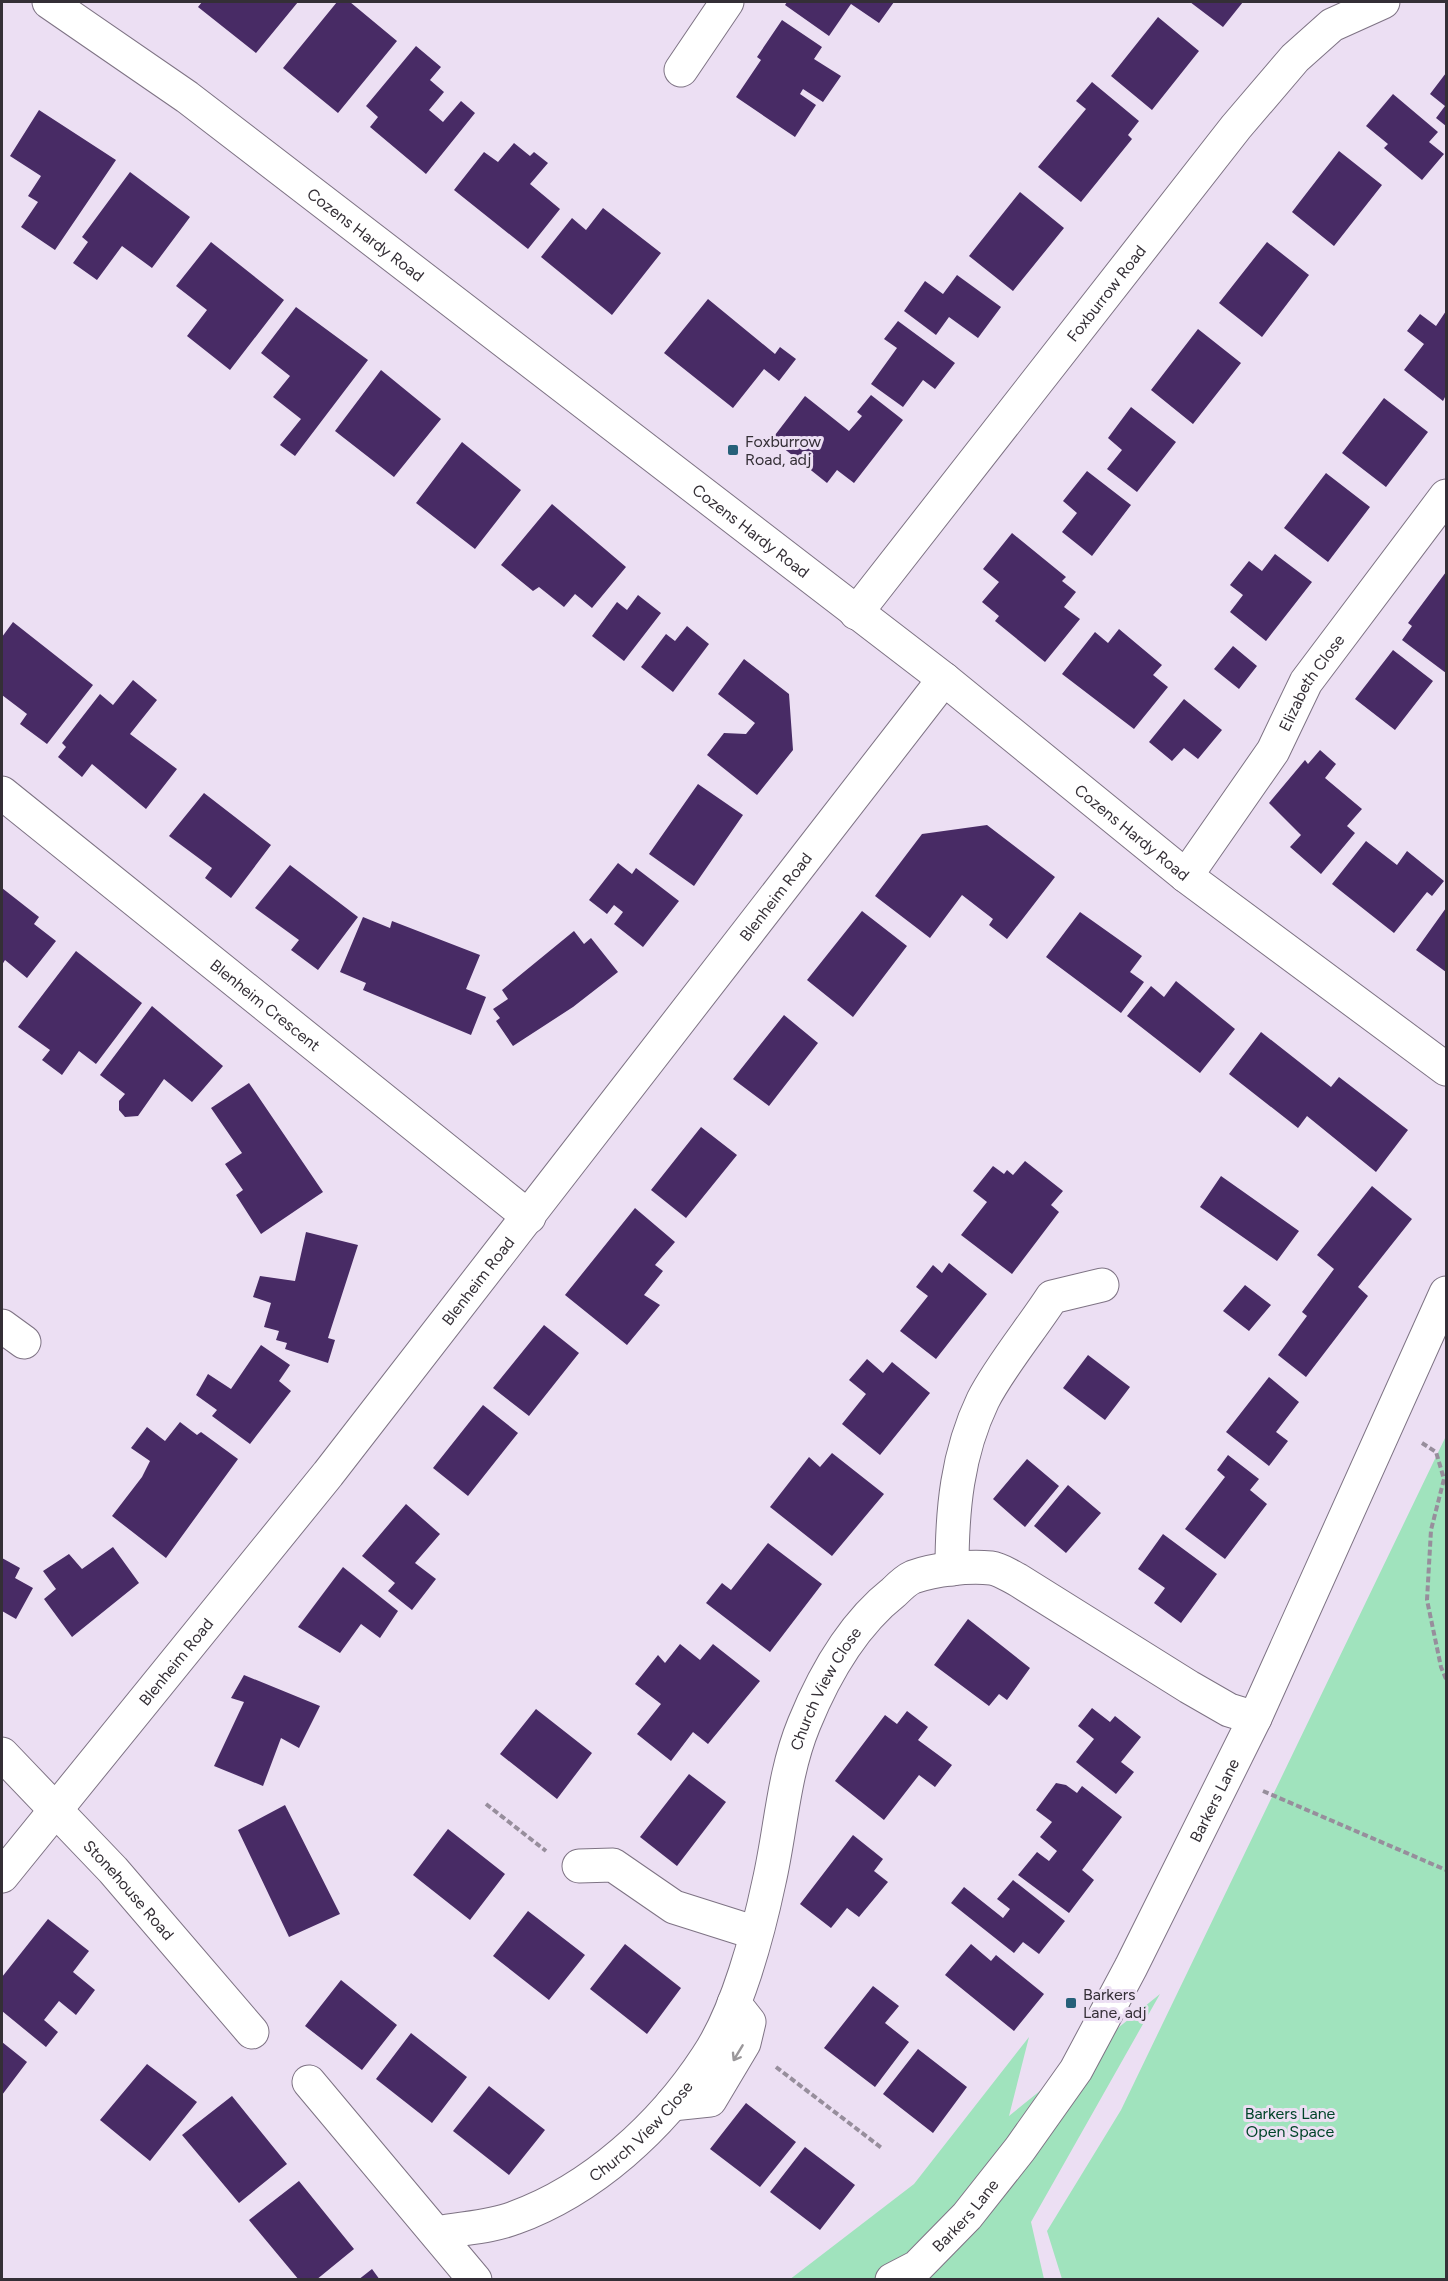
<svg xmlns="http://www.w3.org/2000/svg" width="1448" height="2281" font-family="Figtree,sans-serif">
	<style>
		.green { fill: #a0e3bd }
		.building { fill: #482b65 }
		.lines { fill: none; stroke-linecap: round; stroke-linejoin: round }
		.minor-casing { stroke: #7e7384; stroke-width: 35 }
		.path { stroke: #978e9c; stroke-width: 4; stroke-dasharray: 6 3; stroke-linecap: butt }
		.minor { stroke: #fff; stroke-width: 33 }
		.oneway { stroke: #9a979a }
		.poi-dot { fill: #266079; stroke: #ecdff3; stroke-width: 2 }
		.labels { text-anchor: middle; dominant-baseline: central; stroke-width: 6; stroke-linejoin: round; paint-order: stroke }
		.street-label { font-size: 16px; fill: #342f36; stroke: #ecdff3 }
		.poi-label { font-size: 16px; fill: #342f36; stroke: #ecdff3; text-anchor: start }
		.park-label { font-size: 16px; fill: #004429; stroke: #ecdff3 }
	</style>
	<rect width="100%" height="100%" fill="#ecdff3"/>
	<path class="green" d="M1446,1436V2279H1062L1047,2231L1121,2110Z
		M1160,1994L1031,2222L1044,2279L789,2280L914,2184L1029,2037L1009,2116Z"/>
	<path class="building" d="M202,2H298L256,53L198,7Z
		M337,2H350L397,41L338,113L283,68Z
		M787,2H894L879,23L851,4L829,36L785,5Z
		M1190,2H1243L1223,27Z
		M1158,17L1199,51L1152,110L1111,76Z
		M782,20L822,47L814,59L841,76L823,102L803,89L800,94L816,105L795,137L736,97L761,60L757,57Z
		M416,46L441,67L430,80L444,92L429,110L443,122L461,101L475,113L426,174L370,127L378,117L366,106Z
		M1446,73V126L1436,118L1445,106L1430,94Z
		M1092,82L1139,121L1128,135L1132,139L1081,202L1038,167L1086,109L1076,101Z
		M1393,94L1438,132L1429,142L1444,154L1422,180L1384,148L1388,144L1366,126Z
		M39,110L116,160L55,250L21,227L38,202L28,196L41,176L10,156Z
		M514,143L530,156L534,152L548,163L530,184L560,209L528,249L454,190L484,152L498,162Z
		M1339,151L1382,185L1334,246L1292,212Z
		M130,172L190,217L152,268L122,246L97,280L73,263L88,242L82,237Z
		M1020,192L1064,228L1013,291L969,256Z
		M603,208L661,253L612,315L541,257L572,218L586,230Z
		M211,242L284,300L230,370L187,336L207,310L176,286Z
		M1267,242L1309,275L1262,337L1219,303Z
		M957,275L1001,307L978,338L949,317L936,335L904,311L925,281L943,294Z
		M708,299L775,354L780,347L796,359L779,381L764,369L733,408L664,353Z
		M296,307L368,360L295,456L280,445L301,419L273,397L290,376L261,353Z
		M1446,311V395L1443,401L1404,370L1424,344L1407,331L1420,314L1436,326Z
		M898,321L955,363L935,389L923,380L903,407L871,384L897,348L884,339Z
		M1198,329L1241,363L1193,424L1151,390Z
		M381,370L441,419L394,477L335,431Z
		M871,395L903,420L854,483L837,470L827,483L772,439L805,396L849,431L862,416L857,412Z
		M1384,398L1428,432L1386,487L1342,453Z
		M1131,407L1176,442L1137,492L1107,469L1122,450L1108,438Z
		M462,442L521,490L475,549L416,503Z
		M1087,471L1131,505L1092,556L1062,532L1077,513L1063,501Z
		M1326,473L1370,507L1328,562L1284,528Z
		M552,504L626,567L592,608L575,594L564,607L539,587L533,591L501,565Z
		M1012,533L1066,577L1062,581L1076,592L1064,607L1080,619L1045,662L995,621L999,616L982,602L999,582L983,569Z
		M1275,554L1312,582L1266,641L1230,612L1243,595L1230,585L1249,561L1262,571Z
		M1446,572V673L1402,640L1412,626L1408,623Z
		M638,595L661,613L624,661L592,636L617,602L627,610Z
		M13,622L93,685L47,744L20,724L27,714L2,695V637Z
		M687,626L709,644L673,692L641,667L666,634L675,641Z
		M1119,629L1162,665L1153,675L1168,687L1134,729L1062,674L1095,632L1108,643Z
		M1233,646L1257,666L1239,689L1214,669Z
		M1393,650L1433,681L1395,730L1355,699Z
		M744,659L789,694L793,750L757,795L707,755L724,733L746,734L755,723L718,694Z
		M133,680L157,700L130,734L177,769L146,809L92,764L82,777L58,757L66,747L62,743L100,694L113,705Z
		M1184,699L1222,730L1198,759L1184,748L1172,761L1149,742Z
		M1320,750L1336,764L1325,778L1362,809L1347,826L1355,833L1321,874L1290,847L1301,835L1269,803L1305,760L1308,764Z
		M698,784L743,815L694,886L649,854Z
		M204,793L271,845L231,898L205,878L212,868L169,836Z
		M987,825L1055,877L1007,939L989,925L993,919L962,895L930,938L875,896L922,834Z
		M1366,841L1397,865L1407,851L1444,881L1432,896L1427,892L1394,933L1332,884Z
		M618,863L632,874L636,868L679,901L643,947L614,924L623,912L614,905L607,914L589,900Z
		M290,865L358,917L318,970L291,950L299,940L255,908Z
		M2,888L39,917L34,924L56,941L27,978L5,960L2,965Z
		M1446,908V972L1416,950Z
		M862,911L907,946L853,1017L807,980Z
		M1080,912L1142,956L1130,972L1144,982L1121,1013L1046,957Z
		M363,917L390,928L392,921L480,955L466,989L486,997L471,1035L363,990L366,983L340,972Z
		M574,931L584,944L591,938L618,972L573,1007L513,1046L496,1021L500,1018L493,1009L508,999L502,990Z
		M76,951L142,1003L96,1064L79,1051L62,1075L42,1060L50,1050L18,1027Z
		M1176,981L1235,1029L1200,1073L1127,1016L1151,986L1164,997Z
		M152,1006L223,1066L192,1102L164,1079L138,1116L125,1117L119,1110V1101L125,1094L100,1075Z
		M784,1015L818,1043L769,1106L733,1079Z
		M1261,1032L1331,1087L1339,1077L1408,1130L1376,1172L1307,1116L1298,1128L1229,1074Z
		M249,1083L323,1192L261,1234L236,1195L243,1190L225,1164L242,1153L211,1108Z
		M701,1127L737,1155L686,1218L651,1190Z
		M1025,1161L1063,1191L1051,1205L1059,1212L1012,1274L961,1235L987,1202L973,1191L993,1166L1004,1174L1007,1170L1013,1175Z
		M1221,1176L1299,1231L1277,1261L1200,1207Z
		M1372,1186L1412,1219L1358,1287L1368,1296L1306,1377L1278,1355L1307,1316L1302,1312L1334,1269L1317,1255Z
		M635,1208L675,1242L655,1265L663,1271L644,1295L660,1305L627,1345L565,1295Z
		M306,1232L358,1245L328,1338L335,1340L328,1363L285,1349L287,1343L276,1340L279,1331L264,1327L271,1303L253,1297L260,1276L295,1281Z
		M949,1263L987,1294L936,1359L900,1331L928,1296L916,1287L933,1265L942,1273Z
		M1245,1285L1271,1305L1249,1331L1223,1311Z
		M544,1325L579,1353L529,1416L493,1388Z
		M261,1345L290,1365L279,1381L291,1391L250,1444L212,1416L217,1410L196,1395L208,1374L231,1389Z
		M1088,1355L1130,1387L1105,1420L1063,1388Z
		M867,1359L883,1373L892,1362L930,1393L880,1455L842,1424L866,1394L849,1380Z
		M1269,1377L1299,1402L1276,1432L1288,1441L1269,1466L1226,1432Z
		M483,1405L518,1433L468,1496L433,1468Z
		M180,1422L197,1435L201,1432L238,1459L166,1558L112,1516L142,1477L150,1461L131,1448L147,1427L165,1441Z
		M832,1453L884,1494L832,1556L770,1507L809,1457L820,1467Z
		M1228,1455L1259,1479L1250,1490L1267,1504L1225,1559L1185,1529L1225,1477L1217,1470Z
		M1027,1459L1059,1486L1025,1527L993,1499Z
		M1068,1485L1101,1513L1066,1553L1034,1526Z
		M406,1504L440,1534L415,1563L436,1579L412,1610L388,1591L395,1583L362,1556Z
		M1163,1534L1217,1574L1181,1623L1154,1603L1165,1588L1138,1569Z
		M768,1543L822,1584L770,1652L706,1603L722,1583L731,1590Z
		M113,1547L139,1583L72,1637L44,1599L56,1589L43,1571L69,1554L82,1569Z
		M2,1558L20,1568L15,1578L33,1588L16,1619L2,1611Z
		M343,1567L398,1611L380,1638L361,1624L340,1653L298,1627Z
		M968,1619L1030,1668L1007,1700L999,1694L989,1706L934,1665Z
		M680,1644L700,1660L713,1644L760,1681L708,1744L693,1732L671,1761L637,1734L661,1704L635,1684L658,1655L665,1663Z
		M244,1675L320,1706L299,1748L281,1738L263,1786L214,1766L244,1702L231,1698Z
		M1092,1708L1110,1722L1115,1716L1141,1737L1121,1762L1134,1772L1116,1794L1076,1762L1094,1739L1078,1726Z
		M536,1709L592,1753L557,1799L500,1754Z
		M907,1711L928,1727L918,1740L952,1765L935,1787L919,1775L884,1820L835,1781L885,1715L897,1724Z
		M689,1774L726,1802L677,1866L640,1837Z
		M1056,1783L1066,1785L1077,1793L1082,1786L1122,1817L1082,1870L1094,1880L1069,1913L1018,1875L1037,1852L1049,1861L1057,1851L1040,1837L1052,1822L1036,1810Z
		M285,1805L340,1914L289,1937L238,1830Z
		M448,1829L505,1874L470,1920L413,1875Z
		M853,1835L883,1859L874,1871L888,1882L859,1917L847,1908L831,1928L800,1904Z
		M1013,1880L1065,1921L1039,1954L1023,1942L1014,1953L951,1903L964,1887L1003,1918L1010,1909L997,1899Z
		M528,1911L585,1955L549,2000L493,1956Z
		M48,1919L89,1951L73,1972L95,1990L76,2015L59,2001L44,2020L58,2032L46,2047L2,2011V1977Z
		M625,1944L681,1988L647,2034L590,1989Z
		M971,1944L991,1961L996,1955L1044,1994L1014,2031L945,1975Z
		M341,1980L397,2025L362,2070L305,2026Z
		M873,1986L899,2006L885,2023L909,2042L875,2087L824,2048Z
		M411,2033L467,2077L432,2123L376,2079Z
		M2,2042L27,2062L2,2095Z
		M918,2049L967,2087L933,2133L883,2094Z
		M147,2064L197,2102L150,2161L100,2120Z
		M489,2086L545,2130L509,2175L453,2131Z
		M232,2096L287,2164L239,2203L182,2135Z
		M746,2103L796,2142L760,2187L710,2149Z
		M805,2147L855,2185L820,2230L770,2192Z
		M299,2181L354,2249L316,2280H299L249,2220Z
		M372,2269L380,2280H358Z"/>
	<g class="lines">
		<g class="minor-casing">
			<g id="minor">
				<path id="s1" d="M49,2L187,97L944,679L1186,876L1446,1069"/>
				<path d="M681,70L727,2"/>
				<path id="s2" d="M856,613L1236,127L1295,58L1332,25L1383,2"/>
				<path id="s3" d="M2,793L529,1217"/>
				<path id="s4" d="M1186,876L1273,751L1306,682L1446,496"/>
				<path d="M2,1326L24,1342"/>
				<path d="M952,1569C952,1510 957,1454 983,1400C999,1368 1032,1328 1052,1297L1102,1285"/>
				<path id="s5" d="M2,1754L113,1870L252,2032"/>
				<path d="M579,1866L613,1865L674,1907L756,1933"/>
				<path id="s6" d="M2,1876L328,1474L944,679"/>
				<path d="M309,2082L475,2280"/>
				<path d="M672,2104L710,2100L744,2043L749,2022L734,2003"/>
				<path id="s7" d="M437,2233C462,2228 491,2227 514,2218C592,2190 662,2126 707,2057C737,2013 758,1934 769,1882C781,1830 783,1775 804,1724C824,1675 852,1625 894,1592C899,1587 906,1580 913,1577C935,1569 968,1566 991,1568C1000,1569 1010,1576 1018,1580L1189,1687L1229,1710L1255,1718"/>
				<path id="s8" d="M892,2280L917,2267L967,2216L1020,2149L1076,2070L1131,1967L1255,1718L1446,1293"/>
			</g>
		</g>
		<path class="path" d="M1422,1443L1436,1452L1444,1479L1431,1530L1427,1600L1441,1667L1446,1679
			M1263,1791L1446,1870
			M486,1804L546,1851
			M776,2067L883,2149"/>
		<use href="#minor" class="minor"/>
	</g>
	<defs><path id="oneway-shaft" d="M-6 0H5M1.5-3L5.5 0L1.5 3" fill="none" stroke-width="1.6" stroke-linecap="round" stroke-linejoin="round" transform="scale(1.5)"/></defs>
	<use class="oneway" href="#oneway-shaft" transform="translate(738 2053) rotate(121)"/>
	<g class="poi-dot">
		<rect x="727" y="444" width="12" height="12" rx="3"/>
		<rect x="1065" y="1997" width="12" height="12" rx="3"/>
	</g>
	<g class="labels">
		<g class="street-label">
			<text stroke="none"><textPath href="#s1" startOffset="393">Cozens Hardy Road</textPath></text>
			<text stroke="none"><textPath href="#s2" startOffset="406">Foxburrow Road</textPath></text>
			<text stroke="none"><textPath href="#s1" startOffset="879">Cozens Hardy Road</textPath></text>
			<text stroke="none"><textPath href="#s4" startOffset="231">Elizabeth Close</textPath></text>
			<text stroke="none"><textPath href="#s1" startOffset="1365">Cozens Hardy Road</textPath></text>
			<text stroke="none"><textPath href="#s6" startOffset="1248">Blenheim Road</textPath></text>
			<text stroke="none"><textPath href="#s3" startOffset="338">Blenheim Crescent</textPath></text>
			<text stroke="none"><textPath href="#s6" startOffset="762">Blenheim Road</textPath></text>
			<text stroke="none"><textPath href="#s6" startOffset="276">Blenheim Road</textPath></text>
			<text stroke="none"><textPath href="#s7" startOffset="724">Church View Close</textPath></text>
			<text stroke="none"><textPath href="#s8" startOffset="585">Barkers Lane</textPath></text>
			<text stroke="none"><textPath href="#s5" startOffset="186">Stonehouse Road</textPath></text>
			<text stroke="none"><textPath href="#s7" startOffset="234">Church View Close</textPath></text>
			<text stroke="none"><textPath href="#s8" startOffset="99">Barkers Lane</textPath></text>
		</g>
		<g class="poi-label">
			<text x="745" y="441">Foxburrow<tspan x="745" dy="18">Road, adj</tspan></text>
			<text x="1083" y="1994">Barkers<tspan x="1083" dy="18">Lane, adj</tspan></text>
		</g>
		<g class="park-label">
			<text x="1290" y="2113">Barkers Lane<tspan x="1290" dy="18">Open Space</tspan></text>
		</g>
	</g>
	<rect width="1448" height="2281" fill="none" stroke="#342f36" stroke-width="6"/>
</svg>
